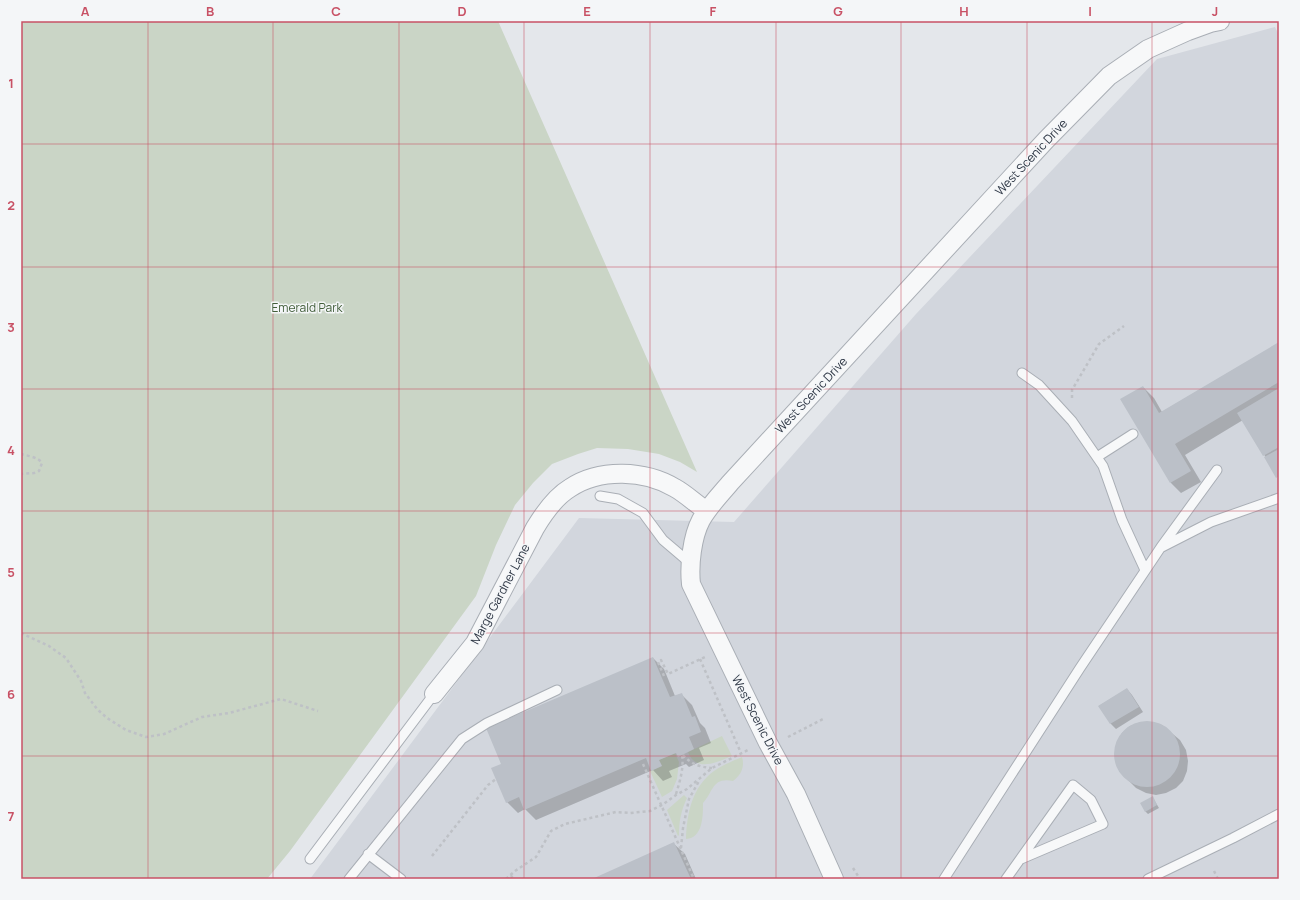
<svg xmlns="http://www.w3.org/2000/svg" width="1300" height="900" font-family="Manrope,sans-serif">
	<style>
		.built { fill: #d2d6dd }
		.green { fill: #cad5c6 }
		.shadow { fill: #0003 }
		.building { fill: #bbc0c8 }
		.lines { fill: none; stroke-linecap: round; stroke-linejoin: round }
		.lane-casing { stroke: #a9aeb5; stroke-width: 11 }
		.street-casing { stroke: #a9aeb5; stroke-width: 20 }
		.path { stroke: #bec1c6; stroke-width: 2.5; stroke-dasharray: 3 3; stroke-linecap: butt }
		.lane { stroke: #f7f8f9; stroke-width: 9 }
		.street { stroke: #f7f8f9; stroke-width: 18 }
		.grid { fill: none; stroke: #c85165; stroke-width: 1; stroke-opacity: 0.55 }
		.labels { text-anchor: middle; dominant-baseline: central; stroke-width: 3; stroke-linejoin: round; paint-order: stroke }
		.street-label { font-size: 12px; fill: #2c3543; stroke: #f4f6f8 }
		.park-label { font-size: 12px; fill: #425e3a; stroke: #f4f6f8 }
		.neatline { fill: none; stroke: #c85165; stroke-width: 1.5 }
		.grid-label { font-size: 13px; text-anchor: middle; font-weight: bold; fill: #c85165 }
	</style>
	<rect width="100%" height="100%" fill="#e4e7eb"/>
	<path class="built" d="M1275,27L1279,35V879H310L579,518L734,522L916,314L1157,59Z"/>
	<path class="green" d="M21,21H498L697,472L680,462L659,454L628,449L597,448L578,454L552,464L533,483L515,505L496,545L476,596L290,851L267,879H21Z
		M722,736L732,756C717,762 696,773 688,752Z
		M675,753L679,762L677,779L672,791L662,797L650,771L662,766L659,760Z
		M742,757C745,767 741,775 733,781C712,777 714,791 703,803C703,816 703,838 686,839C687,813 692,787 714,771C722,765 733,761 742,757Z
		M684,795L687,798C681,811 679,821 679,835L678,836L667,810Z"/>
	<path class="shadow" d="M1279,343V479L1243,420L1185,455L1201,482L1181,493L1171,483L1143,387L1154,398L1162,412Z
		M653,658L664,669L675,696L681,694L692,705L700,723L705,728L711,743L699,748L704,760L689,767L686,764L669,771L672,777L663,781L653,770L536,820L525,809L518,813L507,802L502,764Z
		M1127,689L1132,695L1143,712L1116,729L1111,724L1099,706Z
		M1141,722H1152L1162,725L1180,740L1186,750L1188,761L1187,771L1183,781L1176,788L1166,793L1156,795L1146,793L1136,788L1120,772L1116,763L1115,752L1117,742L1122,733L1130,726Z
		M1153,798L1159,808L1148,814L1145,811Z
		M674,844L685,854L696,879H594Z"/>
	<path class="building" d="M1279,342V382L1175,444L1191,471L1170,483L1120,399L1143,386L1159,413Z
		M1279,388V447L1263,456L1237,413Z
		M1279,449V476L1276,478L1264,457Z
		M653,657L670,697L682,693L692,717L695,716L701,732L689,737L694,749L678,757L676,753L659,760L662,766L651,771L646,758L524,810L519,797L506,803L491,768L501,764L486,728Z
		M1127,688L1139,707L1110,724L1098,706Z
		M1114 754a33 33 0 1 1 66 0a33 33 0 1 1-66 0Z
		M1153,796L1157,805L1145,812L1140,803Z
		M674,842L691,879H592Z"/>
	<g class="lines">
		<g class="lane-casing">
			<path id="lane" d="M1022,373L1039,385L1072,421L1103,466L1122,520L1145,570
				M1097,457L1133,434
				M600,496L618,499L643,513L663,540L690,563
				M1162,547L1211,522L1279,498
				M368,854L401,879
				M310,859L434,694
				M349,879L462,739L487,723L557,690
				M944,879L1080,668L1161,547L1217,470
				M1006,879L1073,785L1091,800L1103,824L1021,859
				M1148,879L1233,838L1279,814"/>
		</g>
		<g class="street-casing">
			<path id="street" d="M434,694L475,643L535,528C544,513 555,497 570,488C600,468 645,470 675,488C686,494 696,504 707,511
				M834,879L796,794L768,743L691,584C689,565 692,537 701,520C709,506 720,495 730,483L1046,140L1109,76L1148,49L1188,31L1210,23L1220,21"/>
		</g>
		<path class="path" d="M1072,398V390L1099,344L1124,326
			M21,454C28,456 38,457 42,463L39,471L34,473L21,474
			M21,633L49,646L66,658L81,681L85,693L97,709L107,718L126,730L146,737L164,734L202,717L229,713L281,699L318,711
			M700,659L741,753
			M664,676L658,662L661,660L668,674L705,657
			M788,737L823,719
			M683,755C691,764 699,767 712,768
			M643,764L694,879
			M676,794C680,781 684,768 682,754
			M681,848L683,828L689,799L699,781
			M432,856L488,785L496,779
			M853,868L860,879
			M1214,871L1218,879
			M511,875L513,879
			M506,879L515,871L536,857L551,831L565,824L616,812L630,813L650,811L662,805L676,795L687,789L712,768L748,750"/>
		<use href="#lane" class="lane"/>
		<use href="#street" class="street"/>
	</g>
	<path class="grid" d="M148,21V879M273,21V879M399,21V879M524,21V879M650,21V879M776,21V879M901,21V879M1027,21V879M1152,21V879M21,144H1279M21,267H1279M21,389H1279M21,511H1279M21,633H1279M21,756H1279"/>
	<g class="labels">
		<g class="street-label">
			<text transform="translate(1031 157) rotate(-47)">West Scenic Drive</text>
			<text transform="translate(811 395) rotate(-47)">West Scenic Drive</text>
			<text transform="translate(500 594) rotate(-62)">Marge Gardner Lane</text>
			<text transform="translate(758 720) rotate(63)">West Scenic Drive</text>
		</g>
		<g class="park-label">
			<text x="307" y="307">Emerald Park</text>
		</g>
	</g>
	<rect width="1300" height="900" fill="none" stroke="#f4f6f8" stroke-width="44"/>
	<rect x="22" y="22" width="1256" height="856" class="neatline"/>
	<g class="grid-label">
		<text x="85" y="16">A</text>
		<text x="210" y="16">B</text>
		<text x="336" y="16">C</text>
		<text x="462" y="16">D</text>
		<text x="587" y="16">E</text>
		<text x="713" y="16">F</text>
		<text x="838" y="16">G</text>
		<text x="964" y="16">H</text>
		<text x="1090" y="16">I</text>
		<text x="1215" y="16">J</text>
		<text x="11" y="88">1</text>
		<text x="11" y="210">2</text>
		<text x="11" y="332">3</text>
		<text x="11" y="455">4</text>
		<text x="11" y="577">5</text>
		<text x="11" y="699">6</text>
		<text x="11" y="821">7</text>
	</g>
</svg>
